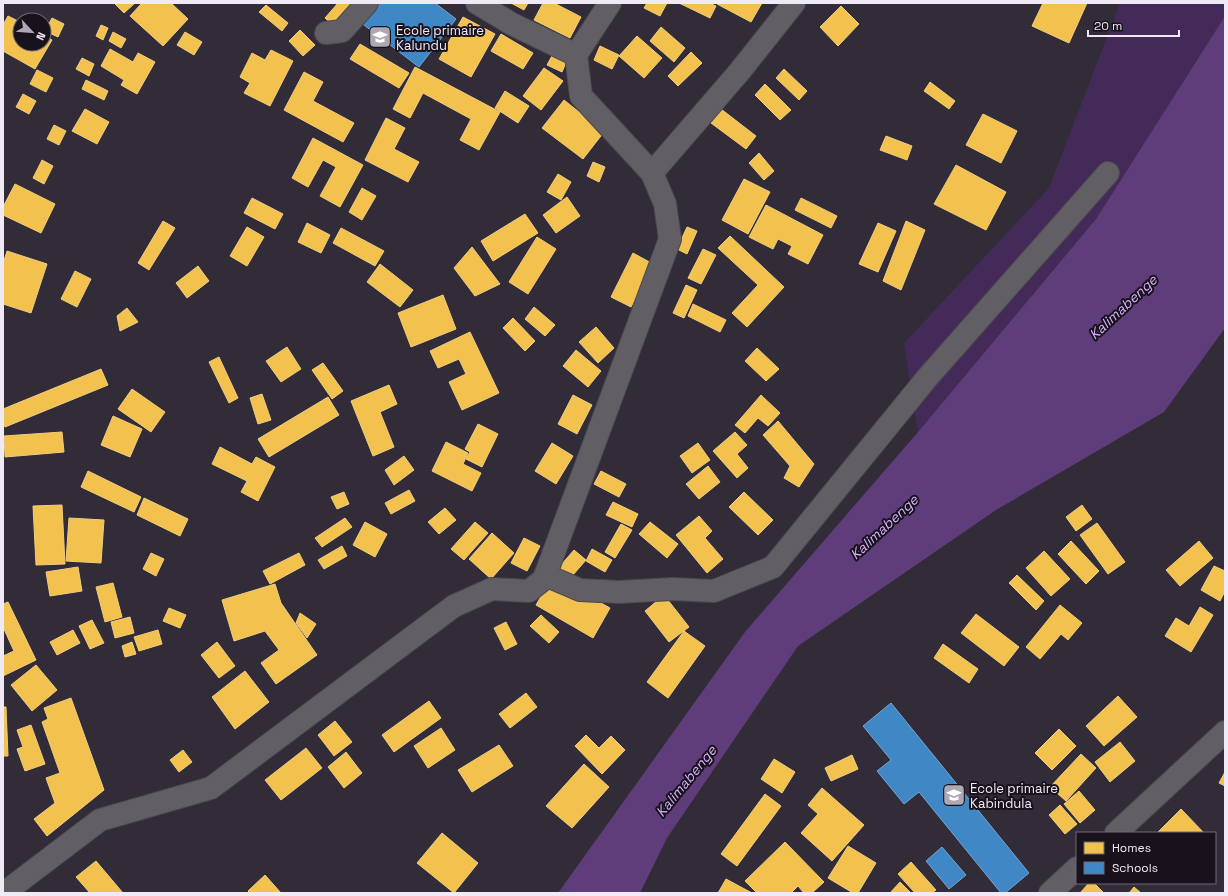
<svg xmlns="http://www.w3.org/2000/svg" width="1228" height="896" font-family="'Space Grotesk',sans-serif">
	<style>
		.green { fill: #442a59 }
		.water { fill: #5e3d7a }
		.homes { fill: #f2c14e; stroke: #f1cd81 }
		.schools { fill: #3f88c5; stroke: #74a5d4 }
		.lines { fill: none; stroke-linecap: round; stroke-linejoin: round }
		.minor-casing { stroke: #4c4751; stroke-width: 24 }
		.minor { stroke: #615f63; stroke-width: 22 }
		.labels { text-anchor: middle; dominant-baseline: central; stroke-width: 4; stroke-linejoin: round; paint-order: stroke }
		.poi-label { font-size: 13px; fill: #f0eaf7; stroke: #17121b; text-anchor: start }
		.water-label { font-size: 14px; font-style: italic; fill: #d9b1fe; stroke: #17121b }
	</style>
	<rect width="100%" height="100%" fill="#312c37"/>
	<path class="green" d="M1120,3H1225V16L1096,219L918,432L904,343L1049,188Z"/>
	<path class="water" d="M1225,16V328L1164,412L996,510L798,646L667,838L640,893H558L745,632L918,432L1096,219Z"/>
	<path class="homes" d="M114,3H135L124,13Z
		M142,3H171L188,19L163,46L130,16Z
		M338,3H348L352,6L334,26L325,18Z
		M511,3H528L524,10Z
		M543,3H554L581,17L570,38L534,20Z
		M647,3H667L660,16L644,8Z
		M679,3H709L716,6L710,18Z
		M717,3H762L751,22L717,4Z
		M1043,3H1087L1069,43L1032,26Z
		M266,5L288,23L282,31L259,12Z
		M841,6L859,24L838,46L820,27Z
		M8,16L20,22V44H44V35L52,40L35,69L3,51V25Z
		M463,17L495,34L471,77L439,59Z
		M52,18L64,24L58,37L45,31Z
		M101,25L108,28L103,40L96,36Z
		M661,27L685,48L674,62L650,41Z
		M300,30L315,45L303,56L289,41Z
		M113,32L126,39L121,48L109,41Z
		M185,32L202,42L194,55L177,45Z
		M501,34L533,53L523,69L491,51Z
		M637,36L662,58L644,78L619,56Z
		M360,44L409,73L399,88L350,59Z
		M600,46L619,55L612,69L594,60Z
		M110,49L133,62L138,53L155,62L137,94L121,85L124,80L101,66Z
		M271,50L293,61L270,106L244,93L250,83L240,77L252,53L265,60Z
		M691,52L702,63L678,86L668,76Z
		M553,54L567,60L562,72L547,65Z
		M82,58L94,64L89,76L76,69Z
		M415,67L500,112L479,150L460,140L471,119L423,93L410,118L393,109Z
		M544,68L563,81L541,110L523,96Z
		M784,69L807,91L799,100L776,78Z
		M37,70L53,78L46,92L30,84Z
		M304,72L323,82L313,101L354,123L343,142L284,110Z
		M86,80L108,91L104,100L82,89Z
		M930,82L955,101L949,109L924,91Z
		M765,84L791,110L780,120L755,95Z
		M505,91L529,106L518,123L495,108Z
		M23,94L36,101L29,114L16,107Z
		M564,100L604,132L583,159L542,128Z
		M85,109L109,122L97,144L72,131Z
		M721,109L756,136L746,149L711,123Z
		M983,114L1017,131L1001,163L966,145Z
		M386,118L405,128L394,149L419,162L408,182L365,160Z
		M54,125L66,131L59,145L47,139Z
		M886,136L912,146L907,160L880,150Z
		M313,138L363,165L340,207L320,196L336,167L323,160L308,187L292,178Z
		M759,153L774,171L764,180L749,163Z
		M42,160L53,166L44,184L33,178Z
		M593,162L605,167L599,182L587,176Z
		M956,165L1006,192L986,230L934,204Z
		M558,174L571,182L561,200L547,192Z
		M744,179L770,192L748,234L722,220Z
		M15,184L55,204L41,233L3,215V207Z
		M362,188L376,196L362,220L349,212Z
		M567,197L580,216L556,233L543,215Z
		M252,198L283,214L275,229L244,213Z
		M801,198L837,216L831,228L795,210Z
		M766,205L823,235L808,264L788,254L792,246L778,239L773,249L749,237Z
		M525,214L538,233L493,261L481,241Z
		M163,221L175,228L149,270L138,263Z
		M906,221L925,230L901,290L883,281Z
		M307,223L330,235L321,253L298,242Z
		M878,223L896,231L878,272L859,264Z
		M247,227L264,237L247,266L230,256Z
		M687,227L697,231L687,254L677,249Z
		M341,228L384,251L375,266L333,243Z
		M730,236L784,287L747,327L732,313L758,285L718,248Z
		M537,237L556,249L528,294L509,282Z
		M472,247L500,284L475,296L454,268Z
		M703,249L716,255L701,284L688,278Z
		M7,251L47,264L31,313L3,304V264Z
		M633,253L653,264L631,307L611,297Z
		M380,264L413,290L400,307L367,282Z
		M198,266L209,281L187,298L176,283Z
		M75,271L91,279L77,307L61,299Z
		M686,285L697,290L684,318L673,313Z
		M443,295L456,329L411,347L398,313Z
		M693,304L726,320L720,332L688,316Z
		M534,307L555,325L545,336L525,319Z
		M127,308L138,322L120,331L117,316Z
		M513,318L535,341L525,351L503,328Z
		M596,327L614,348L598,363L579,342Z
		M470,332L499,393L462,410L449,382L466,374L459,359L438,368L430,351Z
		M287,347L301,369L281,382L266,361Z
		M757,348L779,369L766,381L745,361Z
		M576,350L601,371L588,387L563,366Z
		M219,357L238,398L229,403L209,362Z
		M323,363L343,391L332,399L312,370Z
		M101,369L108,385L5,427L3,423V409Z
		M389,385L397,404L380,412L394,447L373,456L351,401Z
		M132,389L165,412L151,432L118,409Z
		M262,394L271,420L258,424L250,398Z
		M573,395L592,405L577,434L558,424Z
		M761,395L780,413L768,426L758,418L745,433L735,425Z
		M328,397L339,415L269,457L258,439Z
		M113,416L142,429L130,457L101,445Z
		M778,421L814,464L799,487L784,478L790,466L763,435Z
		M478,424L498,434L482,467L466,459L470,452L465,449Z
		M62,432L64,452L5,457L4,436Z
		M735,432L747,445L737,454L748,468L737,478L713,451Z
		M446,442L468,453L463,464L481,473L472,491L432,471Z
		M552,443L573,456L556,484L535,471Z
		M698,443L710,460L692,473L680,456Z
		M220,447L252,464L256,457L275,467L258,501L241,492L247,481L212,464Z
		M404,456L414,470L394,485L385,470Z
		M708,466L720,482L699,499L686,484Z
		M88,471L141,497L134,512L81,487Z
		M601,471L626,484L619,497L594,484Z
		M409,490L415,501L391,514L385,503Z
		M344,492L349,504L337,509L331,497Z
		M744,492L773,520L758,535L729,507Z
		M144,498L188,519L180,536L137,515Z
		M613,502L638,514L632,527L606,515Z
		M62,505L65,564L36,565L33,506Z
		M1082,505L1092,519L1076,531L1066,517Z
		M445,508L456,520L439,534L428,522Z
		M699,516L712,531L705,538L723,559L707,573L676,535Z
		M69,518L104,520L101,563L66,561Z
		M345,518L352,527L322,547L315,538Z
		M365,522L387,534L375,557L353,545Z
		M475,522L488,533L464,560L451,549Z
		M650,522L678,544L667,558L639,534Z
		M1097,523L1125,562L1108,574L1080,535Z
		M621,524L632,530L615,558L605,552Z
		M492,533L514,553L491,579L469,559Z
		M524,538L540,546L527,571L511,563Z
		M1071,541L1099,571L1086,584L1058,554Z
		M1199,541L1213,558L1180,586L1166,570Z
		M342,546L347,556L324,569L318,560Z
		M592,549L612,560L605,572L586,561Z
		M574,550L586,560L566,583L554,573Z
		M1044,551L1070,579L1051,596L1026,568Z
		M151,553L164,559L156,576L143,569Z
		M299,553L305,565L270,584L263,571Z
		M1214,566L1225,571V591L1220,601L1201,590Z
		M78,567L82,591L50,596L46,572Z
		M1017,575L1044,601L1036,610L1009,583Z
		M550,581L587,595L610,608L593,638L536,605Z
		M113,583L122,617L105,622L96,587Z
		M275,584L281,603L317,655L276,684L261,663L279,650L265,631L234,641L222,600Z
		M664,595L689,627L669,642L645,611Z
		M8,602L36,660L3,676V656L14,651L3,627V604Z
		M1060,605L1082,623L1068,640L1061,634L1040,659L1026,647Z
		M1200,607L1213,615L1191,652L1165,636L1176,618L1189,626Z
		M169,608L186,615L180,628L163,621Z
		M300,613L316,624L307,638L296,623Z
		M976,614L1019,647L1004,666L961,633Z
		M541,615L559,632L549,643L530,626Z
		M130,617L134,633L115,638L111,622Z
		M92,620L104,643L90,649L79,626Z
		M506,622L517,644L505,650L494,628Z
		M73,630L80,643L57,655L50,642Z
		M158,630L162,644L139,651L134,637Z
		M684,631L705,646L668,698L647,682Z
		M132,642L136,654L125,657L122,646Z
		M217,642L235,666L219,678L201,655Z
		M943,644L978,669L969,683L934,658Z
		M36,665L57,690L32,711L11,685Z
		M245,671L269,702L235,729L212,697Z
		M526,693L537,707L510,728L499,714Z
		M1118,696L1137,717L1104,746L1086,726Z
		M71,698L104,790L47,836L34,819L55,803L46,778L60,773L42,722L48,719L44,708Z
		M429,701L441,718L394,752L382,735Z
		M3,707H6L8,756H3Z
		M335,721L352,742L334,756L318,735Z
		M31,725L45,764L25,771L17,749L23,747L17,730Z
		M441,728L455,750L428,768L414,746Z
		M1059,729L1076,746L1052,770L1035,753Z
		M586,735L599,748L611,736L625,750L602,774L575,746Z
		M1120,742L1135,761L1110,782L1095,762Z
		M499,745L513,766L472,792L458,770Z
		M306,748L322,768L281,800L265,780Z
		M183,750L192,762L179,772L170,760Z
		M346,752L362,773L344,788L328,767Z
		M1081,754L1096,768L1066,801L1050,787Z
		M852,755L858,769L831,781L825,768Z
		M774,759L795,772L782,793L761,779Z
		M584,764L609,787L572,828L546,806Z
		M1225,772V786L1219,783Z
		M822,788L864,825L832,861L801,833L818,814L808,805Z
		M1079,791L1095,810L1080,823L1064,804Z
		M765,794L781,806L737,866L721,854Z
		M1060,805L1077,824L1065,834L1049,815Z
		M1181,809L1204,833H1157Z
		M442,833L478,863L454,893L417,863Z
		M785,842L824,882L812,893H804L798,886L791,893H757L745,881Z
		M848,846L876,863L858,893H853L828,878Z
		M96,861L123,893H90L76,877Z
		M911,862L936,890L932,893H915L898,874Z
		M265,875L281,893H250L248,891Z
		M726,879L752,893H718Z
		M900,882L911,893H890Z
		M1089,883H1094L1104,893H1080Z
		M1134,887L1141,893H1129Z"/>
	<path class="schools" d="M375,3H435L456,19L419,67L360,22Z
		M891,703L1029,873L1005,893H1001L919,792L904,804L877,771L891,760L863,726Z
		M942,847L966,875L949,889L926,861Z"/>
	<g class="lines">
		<g class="minor-casing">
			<path id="minor" d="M477,3L512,24L576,55
				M326,33L342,31L367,3
				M652,173L740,71L794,3
				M545,575L580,590L619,592L672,589L714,591L773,567L927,378L1108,173
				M1116,833L1225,732
				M4,893L100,820L211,788L454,606L492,589L529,591L544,579L670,239L665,204L652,173L581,96L576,55L610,3
				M1050,893L1077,868"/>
		</g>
		<use href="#minor" class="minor"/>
	</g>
	<defs>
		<g id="school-square" transform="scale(1.15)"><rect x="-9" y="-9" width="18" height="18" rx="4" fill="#ada8b4" stroke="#17121b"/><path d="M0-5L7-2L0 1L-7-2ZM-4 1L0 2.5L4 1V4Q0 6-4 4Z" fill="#fff"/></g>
	</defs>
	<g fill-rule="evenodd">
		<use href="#school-square" x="380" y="37"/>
		<use href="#school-square" x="954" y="795"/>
	</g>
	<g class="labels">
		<g class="poi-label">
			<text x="396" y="30">Ecole primaire<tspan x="396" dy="15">Kalundu</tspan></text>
			<text x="970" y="788">Ecole primaire<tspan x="970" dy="15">Kabindula</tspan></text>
		</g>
		<g class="water-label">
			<text transform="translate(1123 307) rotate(-43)">Kalimabenge</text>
			<text transform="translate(884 527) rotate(-43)">Kalimabenge</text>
			<text transform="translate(686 781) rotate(-51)">Kalimabenge</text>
		</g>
	</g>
	<rect width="1228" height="896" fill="none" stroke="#f0eaf7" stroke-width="8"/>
	<rect x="1076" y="832" width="140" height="52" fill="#17121b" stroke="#6e6873"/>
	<rect x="1084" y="842" width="20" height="12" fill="#f2c14e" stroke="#6e6873"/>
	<text x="1112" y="852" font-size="12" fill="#f0eaf7">Homes</text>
	<rect x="1084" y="862" width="20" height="12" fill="#3f88c5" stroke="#6e6873"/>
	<text x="1112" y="872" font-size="12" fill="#f0eaf7">Schools</text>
	<g transform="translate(32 32) rotate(116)"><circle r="19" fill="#17121b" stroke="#6e6873"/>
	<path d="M0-3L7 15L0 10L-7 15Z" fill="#ada8b4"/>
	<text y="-6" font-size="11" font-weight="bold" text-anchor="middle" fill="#f0eaf7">N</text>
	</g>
	<path d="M1088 30v6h91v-6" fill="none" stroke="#f0eaf7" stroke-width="2"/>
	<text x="1094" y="30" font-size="12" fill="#f0eaf7" stroke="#17121b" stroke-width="3" paint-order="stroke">20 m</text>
</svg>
